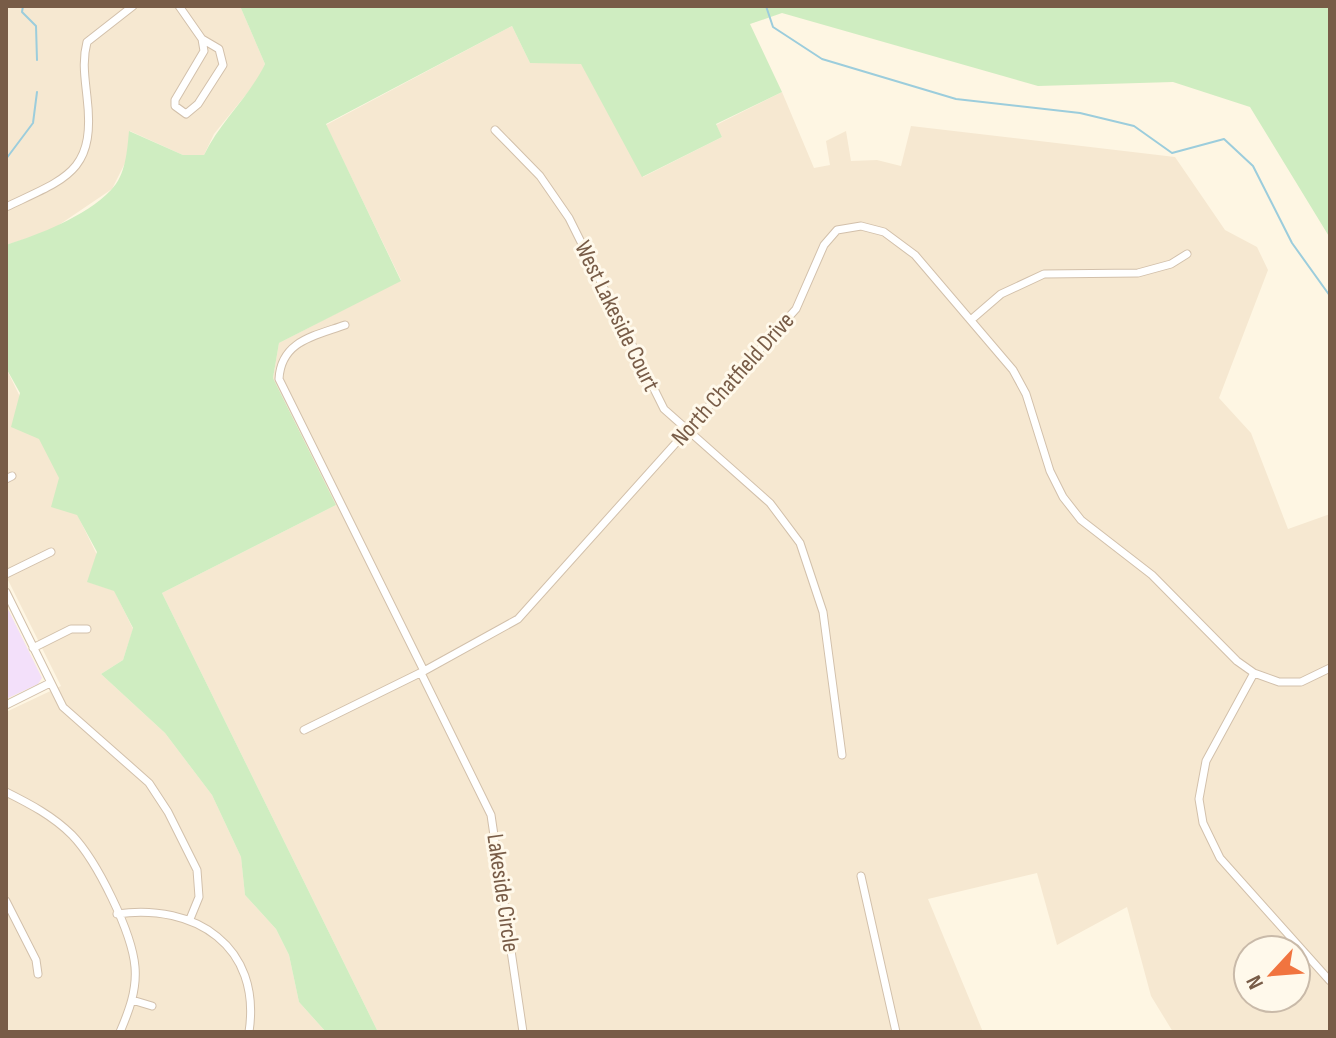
<svg xmlns="http://www.w3.org/2000/svg" width="1336" height="1038" font-family="'Sofia Sans Condensed',sans-serif">
	<style>
		.residential { fill: #f6e8d1; fill-rule: evenodd }
		.education { fill: #f3e0fa }
		.green { fill: #cfedc1 }
		.lines { fill: none; stroke-linecap: round; stroke-linejoin: round }
		.stream { stroke: #9ccddc; stroke-width: 2 }
		.minor-casing { stroke: #d2c0ab; stroke-width: 9 }
		.minor { stroke: #fff; stroke-width: 7 }
		.labels { text-anchor: middle; dominant-baseline: central; stroke-width: 6; stroke-linejoin: round; paint-order: stroke }
		.street-label { font-size: 24px; fill: #785c47; stroke: #fff9eb }
	</style>
	<rect width="100%" height="100%" fill="#fef6e3"/>
	<path class="residential" d="M6,6H240L265,64L257,81L214,134L204,155H183L130,131L126,161L112,189L50,231L6,245Z
		M512,26L530,63H581L643,177L722,137L716,125L782,92L814,168L830,165L826,141L846,131L851,161L877,160L901,166L911,126L1175,157L1225,230L1257,247L1268,270L1219,398L1251,433L1288,529L1330,514V1032H1173L1151,996L1127,907L1057,945L1037,873L928,899L983,1032H378L162,593L336,505L273,378L279,343L401,280L326,125ZM1248,950H1296V998H1248Z
		M6,368L133,629L123,660L101,674L165,733L212,795L241,857L245,895L276,929L289,955L299,1002L326,1032H6V712L61,686L6,576Z"/>
	<path class="education" d="M6,605L42,678L38,684L6,699Z"/>
	<path class="green" d="M240,6H1330V238L1250,107L1173,82L1038,86L782,13L750,24L782,92L716,124L722,137L642,177L581,64L530,63L512,26L326,124L401,281L279,343L273,378L336,505L162,593L378,1032H326L299,1002L289,955L276,929L245,895L241,857L212,795L165,733L101,674L123,660L133,628L114,591L87,582L97,552L77,515L51,507L59,478L39,439L11,427L20,393L6,368V245C40,234 85,217 111,190C126,175 127,151 129,131L183,155H204C220,122 249,97 265,64Z"/>
	<g class="lines">
		<path class="stream" d="M23,6L22,12L36,26L37,60
			M766,6L773,27L822,59L956,99L1080,113L1134,126L1172,153L1224,139L1253,166L1292,243L1330,296
			M6,159L33,123L37,92"/>
		<g class="minor-casing">
			<path id="minor" d="M179,6L202,39L204,51L175,100V106L186,114L198,104L223,65L219,49L202,39
				M495,130L540,176L569,218L664,409L770,503L800,543L823,612L842,755
				M6,207C67,178 96,172 87,97C85,78 82,61 87,42L133,6
				M972,319L1001,294L1044,274L1138,273L1171,264L1187,254
				M345,325C314,336 281,341 279,379L424,671
				M6,479L12,476
				M6,574L51,552
				M6,592L63,707L149,783L168,812L197,870L199,897L190,919
				M33,648L71,629H87
				M421,673L491,815L523,1032
				M1254,673L1206,761L1199,799L1203,823L1220,858L1330,981
				M6,705L50,683
				M304,730L424,671L518,619L796,309L824,245L837,230L861,226L884,232L915,255L1013,370L1026,394L1050,471L1063,497L1081,520L1152,575L1237,661L1254,673L1279,682H1301L1330,668
				M6,792C30,804 53,816 72,835C97,861 132,932 135,967C137,990 129,1011 120,1032
				M861,876L896,1032
				M6,901L36,960L38,974
				M117,914C195,903 262,946 249,1032
				M132,1000L152,1006"/>
		</g>
		<use href="#minor" class="minor"/>
	</g>
	<g class="labels">
		<g class="street-label">
			<text transform="translate(617 316) rotate(64)">West Lakeside Court</text>
			<text transform="translate(733 379) rotate(-48)">North Chatfield Drive</text>
			<text transform="translate(503 893) rotate(82)">Lakeside Circle</text>
		</g>
	</g>
	<rect width="1336" height="1038" fill="none" stroke="#785c47" stroke-width="16"/>
	<g transform="translate(1272 974) rotate(244)"><circle r="38" fill="#fff9eb" stroke="#c9baa9" stroke-width="2"/>
	<path d="M0-6L14 30L0 20L-14 30Z" fill="#f1743f"/>
	<text y="-12" font-size="22" font-weight="bold" text-anchor="middle" fill="#785c47">N</text>
	</g>
</svg>
